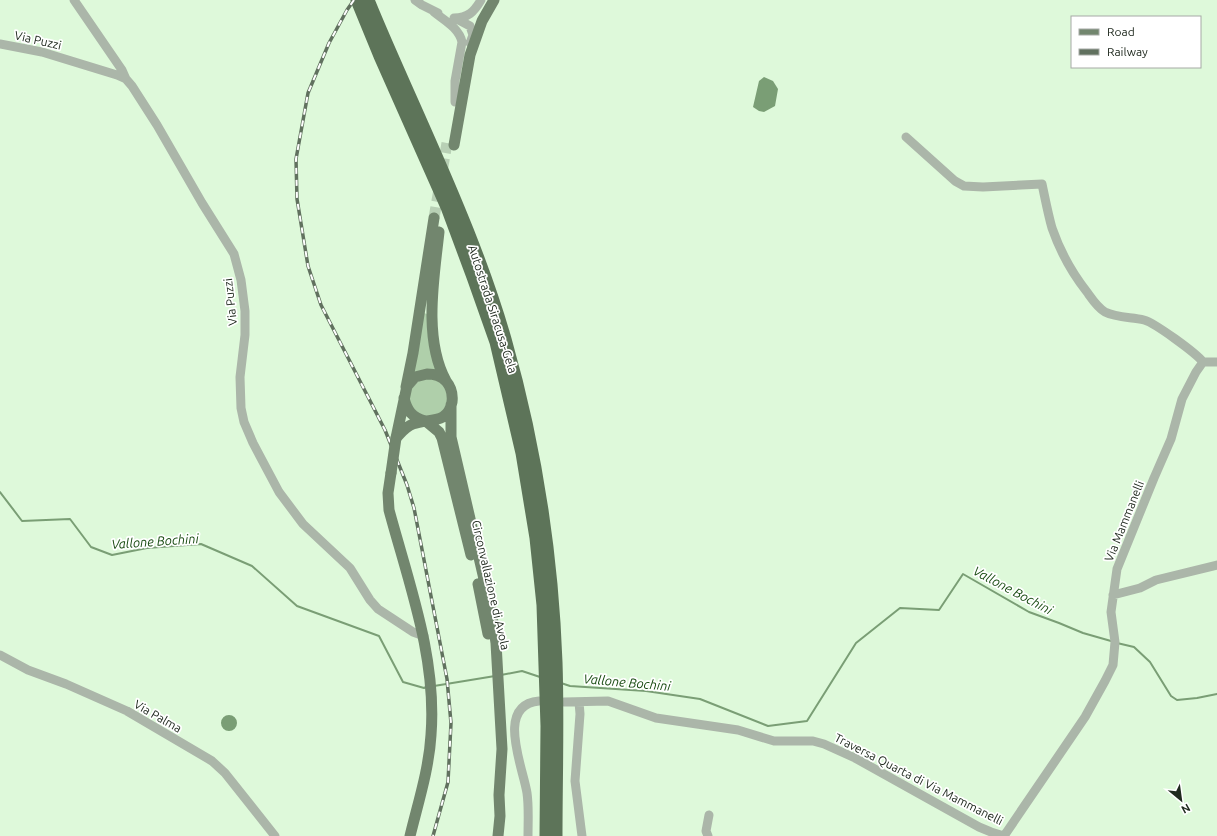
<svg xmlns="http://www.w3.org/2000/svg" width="1217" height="836" font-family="Ubuntu,sans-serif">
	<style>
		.green { fill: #afcfaa }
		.water { fill: #7a9e75 }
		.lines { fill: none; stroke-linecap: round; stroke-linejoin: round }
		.stream { stroke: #7a9e75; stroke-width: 2 }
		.major-tunnel { stroke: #b8d0b5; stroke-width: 11; stroke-dasharray: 11 5.5; stroke-linecap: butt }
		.minor { stroke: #abb6a9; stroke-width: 9 }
		.major { stroke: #72866e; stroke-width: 11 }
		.highway { stroke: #5d7459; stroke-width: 13 }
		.rail-casing { stroke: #61715f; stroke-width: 3.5 }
		.rail { stroke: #fff; stroke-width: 2; stroke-dasharray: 6; stroke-linecap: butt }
		.major-bridge { stroke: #72866e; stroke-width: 11 }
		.labels { text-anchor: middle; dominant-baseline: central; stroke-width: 3.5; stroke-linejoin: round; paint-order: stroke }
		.street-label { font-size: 12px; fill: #202a1f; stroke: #fff }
		.water-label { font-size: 13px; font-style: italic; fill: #174a10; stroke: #fff }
	</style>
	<rect width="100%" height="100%" fill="#def9da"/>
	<path class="green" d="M424,313L427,314L438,371L413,375Z
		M433,378L445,386L449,399L448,404L440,415L422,417L409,404L410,390L420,380Z"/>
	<path class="water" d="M764,77L773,81L778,89L775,106L764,112L759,111L753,107L759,81Z
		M221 723a8 8 0 1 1 16 0a8 8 0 1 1-16 0Z"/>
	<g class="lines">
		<path class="stream" d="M0,492L22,521L70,519L91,547L112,555L147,548L201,544L252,566L297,606L379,636L403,682L424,688L426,687
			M1117,643L1134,647L1150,662L1171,696L1177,700L1197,698L1217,694
			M501,675L522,671L540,677
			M561,683L570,686L646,691L700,699L768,726L807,721L856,643L900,608L939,610L963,574L1029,612L1059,623L1083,633L1111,641
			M434,686L495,676"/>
		<path class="major-tunnel" d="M434,218L447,143"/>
		<path class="minor" d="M74,0L122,70L126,79
			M415,0L422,5L438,13
			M434,12C444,20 459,28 462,42L455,81V102
			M454,18C468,18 474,12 481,0
			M455,18L470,26L473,35L470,43
			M0,44L42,52L117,75L126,79L132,86L157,125L202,203L234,254L241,280L245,311V335L240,377L241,408L244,422L253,443L279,492L303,524L350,568L370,600L378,609L413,632L424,636
			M906,137L955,181L964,186L983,187L1042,184C1045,198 1048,214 1052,228C1060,251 1072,273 1087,292C1092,299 1097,307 1105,312C1117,318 1132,317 1144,320C1155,323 1196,353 1203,362
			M1203,362H1217
			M1113,595L1140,588L1156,580L1217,565
			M0,655L28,670L66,684L127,711L212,761L225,773L275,836
			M564,702L608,701L656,718L738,730L774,741H813L824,744L855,758L979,827L991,832L1004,836
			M579,702L580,714L575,781L582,836
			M528,836C528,822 529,807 527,793C523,767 495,705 539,701
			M708,836L706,831L709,815
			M1004,836L1085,717L1105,681L1113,665L1115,642L1111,612L1117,569L1154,478L1171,439L1182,399L1196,372L1203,362"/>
		<path class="major" d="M454,145L470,55L482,21L494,0
			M439,232C434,278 423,339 446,381
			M427,374C434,374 441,376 446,381C451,387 453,394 452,402C448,425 428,418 413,424C405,427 401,433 396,438L407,386L415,377Z
			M406,387L413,353L434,218
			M404,398C407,411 412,417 425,421
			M451,405V437L491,609L496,643L502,749L499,795L500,816L498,836
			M427,422L439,432L442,438L471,555
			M391,473L388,493L389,510C409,584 437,658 431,735C429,769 418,803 410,836
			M478,584L488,634"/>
		<path class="highway" d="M357,0L380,56L447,207L473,277L496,342L522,453L536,538L543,605L547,726L546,836
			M368,0C385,42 404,83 422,124C453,194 484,266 505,339C535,444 552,553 556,662C558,720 556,778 556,836"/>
		<g class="rail-casing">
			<path id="rail" d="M354,0L347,10L329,43L308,93L296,159L297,199L308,266L321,305L385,430L407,485L414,508L447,679L451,723L448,782L433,836"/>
		</g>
		<use href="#rail" class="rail"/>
		<path class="major-bridge" d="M391,473L396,438"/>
	</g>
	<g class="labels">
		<g class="street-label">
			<text transform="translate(38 40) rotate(13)">Via Puzzi</text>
			<text transform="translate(230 302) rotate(-96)">Via Puzzi</text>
			<text transform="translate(493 309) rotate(72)">Autostrada Siracusa-Gela</text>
			<text transform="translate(1124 521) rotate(-68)">Via Mammanelli</text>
			<text transform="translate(491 585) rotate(77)">Circonvallazione di Avola</text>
			<text transform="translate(158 716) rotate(30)">Via Palma</text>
			<text transform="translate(919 779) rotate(27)">Traversa Quarta di Via Mammanelli</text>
		</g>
		<g class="water-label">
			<text transform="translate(155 541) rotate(-4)">Vallone Bochini</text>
			<text transform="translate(1013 590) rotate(28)">Vallone Bochini</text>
			<text transform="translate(627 682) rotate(5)">Vallone Bochini</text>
		</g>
	</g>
	<rect x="1071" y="16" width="130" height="52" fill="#ffffff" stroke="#a6aaa5"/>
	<rect x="1079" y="29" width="20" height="6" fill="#72866e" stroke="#a6aaa5"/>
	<text x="1107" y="36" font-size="12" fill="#202a1f">Road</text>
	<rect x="1079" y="49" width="20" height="6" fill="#61715f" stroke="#a6aaa5"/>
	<text x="1107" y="56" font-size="12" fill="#202a1f">Railway</text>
	<g transform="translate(1181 800) rotate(151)" stroke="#ffffff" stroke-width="3" paint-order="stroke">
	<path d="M0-3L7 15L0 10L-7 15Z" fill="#202a1f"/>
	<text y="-6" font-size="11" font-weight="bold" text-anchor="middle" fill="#202a1f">N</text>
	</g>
</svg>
